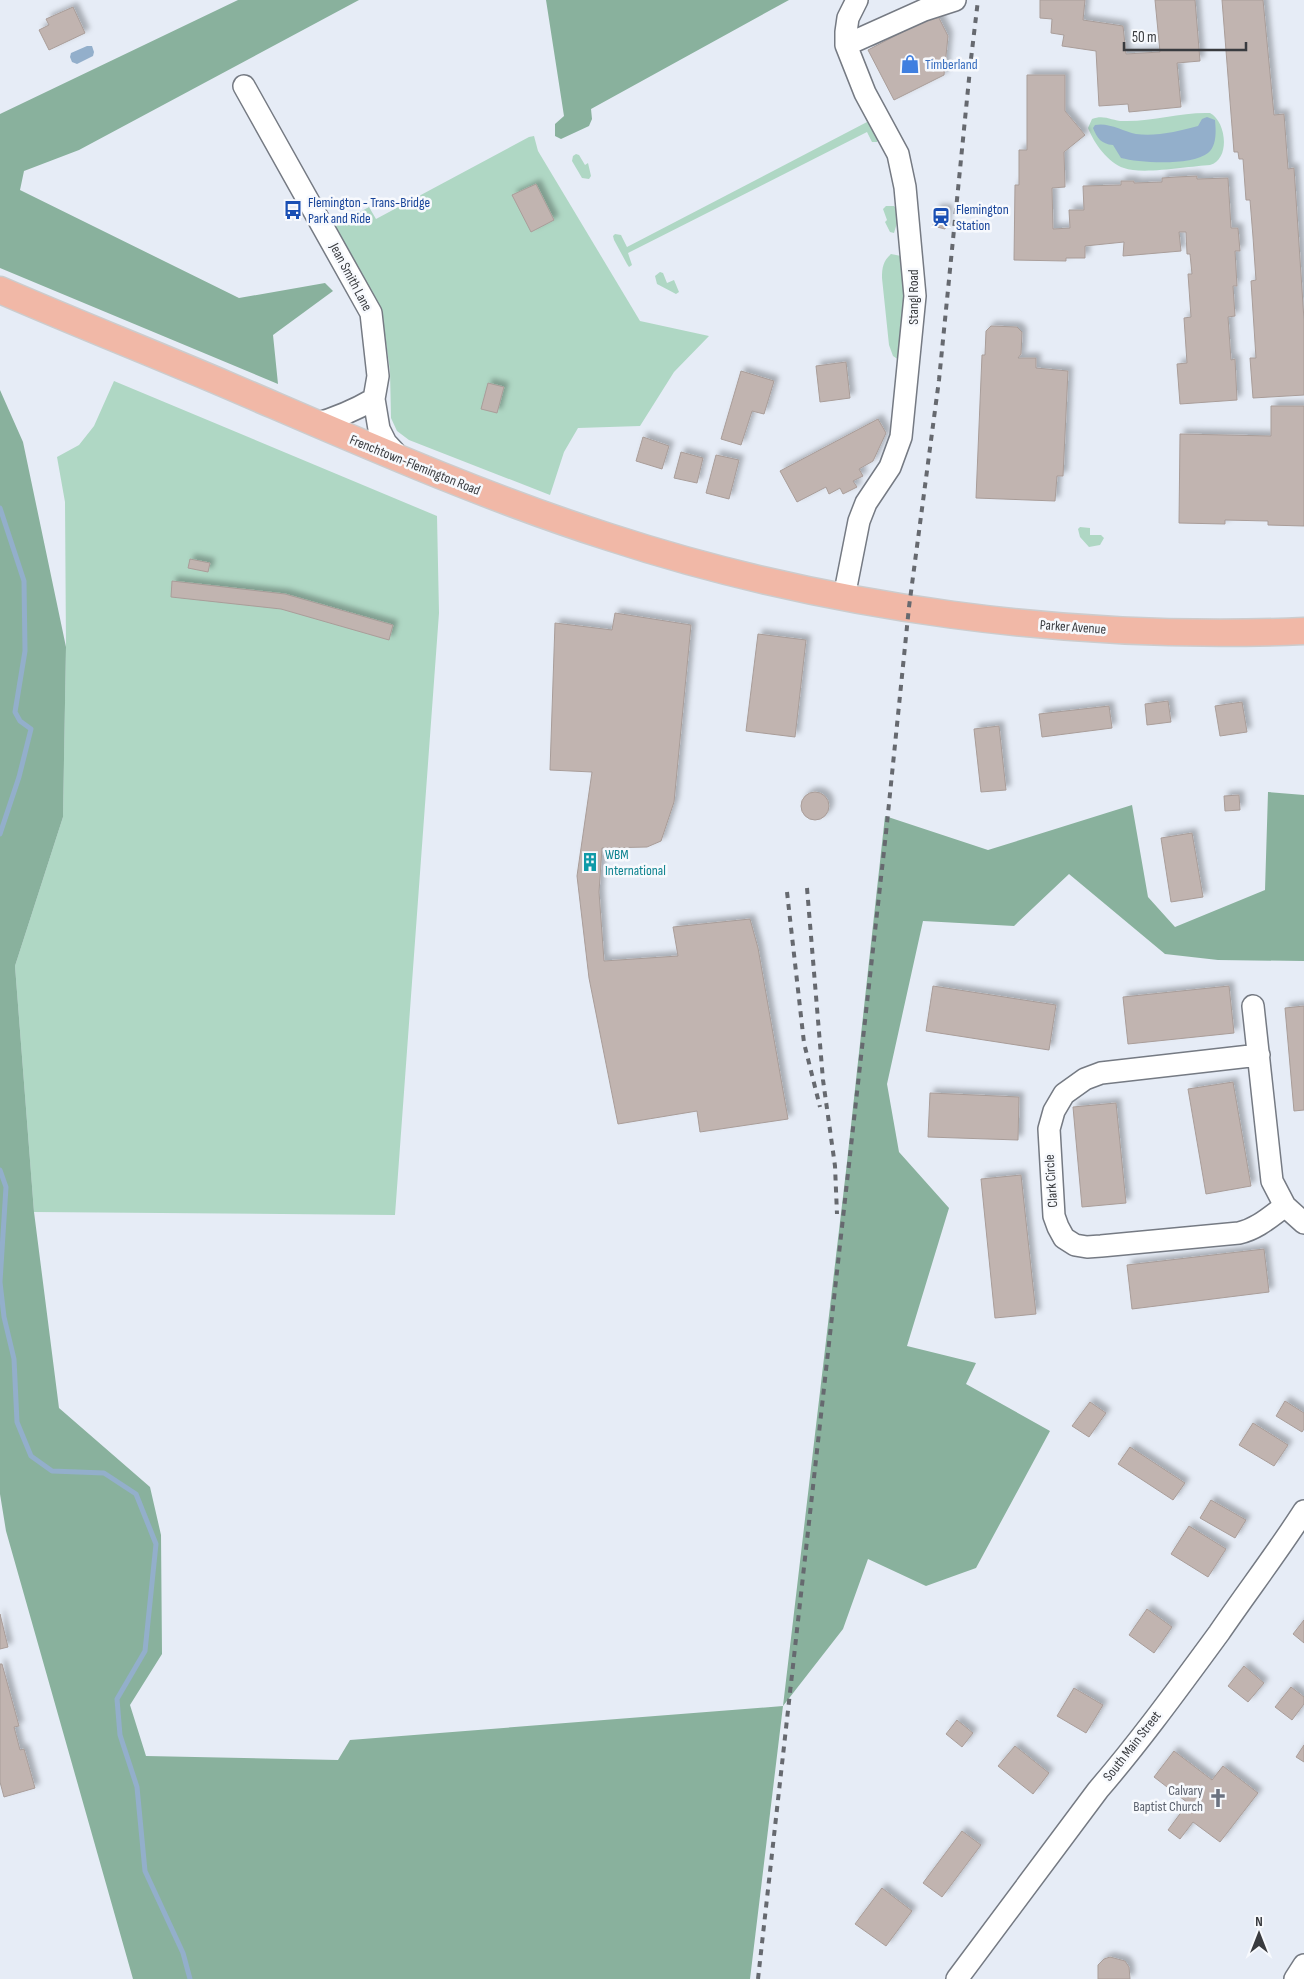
<svg xmlns="http://www.w3.org/2000/svg" width="1304" height="1979" font-family="'Sofia Sans Condensed',sans-serif">
	<style>
		.green { fill: #afd7c4 }
		.forest { fill: #89b19d }
		.water { fill: #93afcb }
		.lines { fill: none; stroke-linecap: round; stroke-linejoin: round }
		.stream { stroke: #93afcb; stroke-width: 5 }
		.building { fill: #c1b4b0; stroke: #a99d99; filter: url(#shadow) }
		.minor-casing { stroke: #757a83; stroke-width: 24 }
		.major-casing { stroke: #cccccd; stroke-width: 29 }
		.minor { stroke: #fff; stroke-width: 21 }
		.major { stroke: #f1b8a7; stroke-width: 26 }
		.rail { stroke: #66696f; stroke-width: 4; stroke-dasharray: 6 6; stroke-linecap: butt }
		.labels { text-anchor: middle; dominant-baseline: central; stroke-width: 5; stroke-linejoin: round; paint-order: stroke }
		.shop-label { font-size: 14px; fill: #366cbe; stroke: #f7f9fd; text-anchor: start }
		.transit-label { font-size: 14px; fill: #164399; stroke: #f7f9fd; text-anchor: start }
		.street-label { font-size: 14px; fill: #393b3f; stroke: #f7f9fd }
		.culture-label { font-size: 14px; fill: #0d838f; stroke: #f7f9fd; text-anchor: start }
		.worship-label { font-size: 14px; fill: #5b616d; stroke: #f7f9fd; text-anchor: end }
	</style>
	<defs>
		<filter id="shadow"><feDropShadow dx="4.5" dy="-4.5" stdDeviation="2.5" flood-color="#0004"/></filter>
	</defs>
	<rect width="100%" height="100%" fill="#e6ecf6"/>
	<path class="green" d="M862,110L879,137L877,142H872L867,132L628,253L632,265L629,267L627,264L614,240L613,236L615,234L621,235L627,247L867,122Z
		M1210,113C1226,121 1231,159 1210,165C1190,166 1142,175 1124,168C1108,163 1094,143 1088,128L1092,119C1104,114 1112,121 1123,121C1152,122 1181,112 1210,113Z
		M534,136L538,151L640,321L709,336L674,372L640,426L578,428L564,452L550,495L409,440L397,431L391,418L390,371L384,328L335,231L337,224L369,207L376,219L529,137Z
		M576,154L579,155L585,165L588,163L591,176L589,179L582,178L572,161L573,156Z
		M886,206H894L900,213L894,233L890,232L885,222L887,220L883,209Z
		M891,254L901,256L907,295L899,360L893,356L889,345L882,278C882,268 883,261 891,254Z
		M660,272L663,273L667,283L674,280L679,292L676,294L657,284L655,276Z
		M114,381L437,516L439,613L395,1215L34,1212L15,966L63,817L66,647L65,502L57,457L79,445L94,426Z
		M1080,527L1090,528V535H1101L1104,538L1100,545L1089,547L1080,537L1078,529Z"/>
	<path class="forest" d="M238,0H359L79,150L24,171L20,190L239,298L325,283L333,291L273,335L278,384L0,268V114Z
		M546,0H789L591,109L592,119L589,126L561,139L555,136V124L564,116Z
		M0,390L23,442L66,647L63,817L15,966L34,1212L59,1408L150,1487L161,1535L162,1654L130,1705L146,1756L338,1760L350,1740L783,1706L846,1171L885,816L988,850L1132,805L1148,897L1175,927L1265,890L1268,792L1304,795V961L1218,960L1165,954L1069,874L1014,926L923,921L887,1084L899,1152L949,1208L907,1346L976,1363L966,1384L1050,1431L976,1568L926,1586L868,1559L843,1629L783,1706L750,1979H133L6,1531L0,1494Z"/>
	<path class="water" d="M87,46H92L94,52L93,56L77,64L72,62L70,57L71,53Z
		M1207,117L1215,120C1216,130 1217,146 1208,153C1192,166 1140,163 1121,158L1113,145C1101,144 1097,138 1093,128L1095,125C1108,122 1123,131 1136,134C1155,137 1180,131 1198,126L1202,119Z"/>
	<g class="lines">
		<path class="stream" d="M0,508L24,581L25,651L15,712L20,721L31,729L19,777L0,834
			M0,1170L6,1187L0,1282L4,1317L14,1359L17,1422L31,1456L52,1471L104,1473L136,1494L156,1544L145,1651L117,1699L120,1735L137,1787L145,1871L183,1953L190,1979"/>
	</g>
	<path class="building" d="M1040,0H1085L1083,20L1123,26L1126,54L1160,52L1155,0H1195L1200,61L1177,63L1181,107L1129,112L1128,104L1099,106L1096,51L1062,46L1064,35L1051,33L1052,19L1040,18Z
		M1222,0H1263L1274,115L1284,114L1288,169L1294,168L1304,320V395L1253,398L1250,358H1256L1251,281L1256,280L1253,237L1250,200H1246L1243,159H1239L1238,152H1234Z
		M73,7L85,33L49,50L39,30L49,25L46,19Z
		M937,14L948,36L944,75L894,100L868,50Z
		M1027,75H1065V111L1085,135L1064,152L1065,187L1052,188L1053,229L1070,228L1069,210H1084L1083,186L1121,185V181H1134V183L1162,182V178L1176,177L1197,176V179L1228,178L1231,228H1238L1240,251H1235L1237,286H1233L1235,316L1228,317L1231,360L1235,359L1237,400L1180,404L1177,364L1187,363L1184,318L1191,317L1188,274H1192L1190,254H1187L1186,232H1179L1181,251L1123,256L1124,242L1085,246V258H1066V261L1014,260L1015,185H1019V150H1027Z
		M536,184L554,220L531,232L512,195Z
		M936,209H948L945,229L933,226Z
		M991,326L1017,327L1022,332L1021,354L1018,358H1036V368L1068,371L1063,476H1057L1055,501L976,498L982,355H985L986,331Z
		M846,362L850,398L820,402L816,366Z
		M741,371L774,381L764,414L752,411L741,445L721,439Z
		M488,383L504,387L497,413L481,409Z
		M1271,406H1304V526L1268,525V521L1225,520V524L1179,523L1180,434L1271,436Z
		M878,419L886,433L873,461L859,469L863,476L853,481L857,487L843,494L840,488L829,494L826,487L797,502L780,471Z
		M643,437L669,446L662,469L636,461Z
		M681,452L703,458L697,483L674,478Z
		M716,455L739,460L729,499L706,493Z
		M190,559L210,563L208,572L188,568Z
		M172,581L285,594L393,625L389,640L281,609L171,597Z
		M615,613L691,625L674,802L661,841L647,847L602,848L599,892L604,961L678,956L673,927L750,919L758,948L788,1119L700,1132L697,1111L618,1124L589,978L577,876L592,772L550,770L555,623L612,630Z
		M758,634L806,640L795,737L746,731Z
		M1168,701L1171,722L1147,725L1145,704Z
		M1242,702L1247,732L1220,736L1215,706Z
		M1109,706L1112,728L1042,737L1039,714Z
		M999,726L1006,790L981,792L974,729Z
		M801 806a14 14 0 1 1 28 0a14 14 0 1 1-28 0Z
		M1239,795L1240,810L1225,811L1224,796Z
		M1192,833L1203,897L1171,902L1161,838Z
		M933,986L1056,1005L1049,1050L926,1031Z
		M1229,986L1234,1033L1128,1044L1123,997Z
		M1304,1006V1110L1294,1111L1285,1008Z
		M1233,1082L1251,1186L1206,1194L1188,1089Z
		M930,1093L1019,1097L1018,1140L928,1137Z
		M1116,1103L1126,1203L1082,1207L1073,1107Z
		M1021,1175L1036,1314L995,1318L981,1179Z
		M1264,1249L1269,1292L1132,1309L1127,1265Z
		M1285,1401L1304,1413V1429L1302,1432L1276,1416Z
		M1090,1402L1106,1413L1089,1437L1072,1426Z
		M1253,1423L1288,1445L1274,1466L1239,1445Z
		M1130,1447L1185,1483L1173,1500L1118,1464Z
		M1211,1500L1246,1520L1235,1538L1200,1518Z
		M1189,1526L1226,1549L1208,1577L1171,1554Z
		M1147,1609L1172,1627L1154,1653L1129,1635Z
		M0,1614L8,1647L0,1649Z
		M1304,1620V1643L1293,1634Z
		M0,1664H2L19,1726L14,1727L20,1750L24,1749L35,1788L4,1797L0,1782Z
		M1244,1666L1264,1683L1248,1702L1228,1686Z
		M1291,1687L1304,1697V1704L1292,1720L1275,1707Z
		M1074,1688L1103,1705L1086,1733L1057,1716Z
		M957,1720L973,1733L962,1747L946,1734Z
		M1304,1745V1762L1296,1757Z
		M1015,1746L1049,1773L1033,1794L998,1766Z
		M1174,1751L1212,1780L1223,1766L1258,1793L1220,1842L1193,1822L1180,1839L1168,1830L1188,1803L1154,1777Z
		M962,1831L981,1845L942,1897L923,1883Z
		M882,1888L912,1911L886,1946L855,1924Z
		M1110,1957L1125,1961L1129,1967L1130,1979H1098V1965L1104,1959Z"/>
	<g class="lines">
		<g class="minor-casing">
			<path id="minor" d="M846,45L924,10L955,0
				M244,86L371,313L378,376L374,399L379,429L386,443L401,459
				M315,424C337,418 355,410 374,399
				M844,597L859,521L866,503L890,467L901,437L915,296L905,187L898,154L865,93L846,45V32L848,18L857,0
				M1253,1006L1272,1181L1285,1206L1304,1223
				M1259,1055L1101,1073L1085,1079L1064,1094L1054,1111L1049,1129L1054,1216L1058,1227L1064,1238L1075,1245L1087,1247L1101,1246L1239,1233C1257,1229 1270,1217 1285,1206
				M957,1979L1098,1790C1141,1740 1180,1686 1219,1633C1247,1592 1277,1553 1304,1511
				M1295,1979L1304,1965"/>
		</g>
		<g class="major-casing">
			<path id="major" d="M0,290C76,323 152,353 227,385C353,439 478,495 609,537C829,609 1073,641 1304,631"/>
		</g>
		<use href="#minor" class="minor"/>
		<use href="#major" class="major"/>
		<path class="rail" d="M807,888L823,1080L835,1166L837,1214
			M787,892L804,1043L820,1107
			M758,1979L886,833L909,607L939,380L971,59L978,0"/>
	</g>
	<defs>
		<g id="shop-bare" transform="scale(1.5)"><path d="M-5-2.5h2.3a2.7 3.5 0 0 1 5.4 0H5L5.5 6h-11ZM-1.5-2.5h3a1.5 2.3 0 0 0-3 0Z" fill="#3f7fe0" stroke="#f7f9fd" stroke-width="2.5" paint-order="stroke"/></g>
		<g id="bus-bare" transform="scale(1.5)"><path d="M-5-6H5V4H4V6H2V4H-2V6H-4V4H-5ZM-3.5-4V0h7V-4ZM-3.5 1.2v1.5H-2V1.2ZM2 1.2v1.5H3.5V1.2Z" fill="#1a4fb4" stroke="#f7f9fd" stroke-width="2.5" paint-order="stroke"/></g>
		<g id="station-bare" transform="scale(1.5)"><path d="M-3-6H3Q5-6 5-4V2Q5 4 3 4L4.5 6H3L1.5 4h-3L-3 6H-4.5L-3 4Q-5 4-5 2V-4Q-5-6-3-6ZM-3.5-4v3h7v-3ZM-3.5 1v1.5H-2V1ZM2 1v1.5H3.5V1Z" fill="#1a4fb4" stroke="#f7f9fd" stroke-width="2.5" paint-order="stroke"/></g>
		<g id="building-bare" transform="scale(1.5)"><path d="M-4-6H4V6H1V3H-1V6H-4ZM-2.5-4.3h1.7v1.8h-1.7ZM.8-4.3h1.7v1.8H.8ZM-2.5-1h1.7V.8h-1.7ZM.8-1h1.7V.8H.8Z" fill="#0f9aa8" stroke="#f7f9fd" stroke-width="2.5" paint-order="stroke"/></g>
		<g id="church-bare" transform="scale(1.5)"><path d="M-1.2-6h2.4v3.5h3.3v2.4h-3.3V6h-2.4V-.1h-3.3v-2.4h3.3Z" fill="#6b7280" stroke="#f7f9fd" stroke-width="2.5" paint-order="stroke"/></g>
	</defs>
	<g fill-rule="evenodd">
		<use href="#shop-bare" x="910" y="64"/>
		<use href="#bus-bare" x="293" y="210"/>
		<use href="#station-bare" x="941" y="217"/>
		<use href="#building-bare" x="590" y="862"/>
		<use href="#church-bare" x="1218" y="1798"/>
	</g>
	<g class="labels">
		<g class="shop-label">
			<text x="925" y="64">Timberland</text>
		</g>
		<g class="transit-label">
			<text x="308" y="202">Flemington - Trans-Bridge<tspan x="308" dy="16">Park and Ride</tspan></text>
			<text x="956" y="209">Flemington<tspan x="956" dy="16">Station</tspan></text>
		</g>
		<g class="street-label">
			<text transform="translate(351 277) rotate(62)">Jean Smith Lane</text>
			<text transform="translate(913 297) rotate(-90)">Stangl Road</text>
			<text transform="translate(415 465) rotate(22)">Frenchtown-Flemington Road</text>
			<text transform="translate(1073 627) rotate(4)">Parker Avenue</text>
			<text transform="translate(1051 1181) rotate(-94)">Clark Circle</text>
			<text transform="translate(1132 1746) rotate(-52)">South Main Street</text>
		</g>
		<g class="culture-label">
			<text x="605" y="854">WBM<tspan x="605" dy="16">International</tspan></text>
		</g>
		<g class="worship-label">
			<text x="1203" y="1790">Calvary<tspan x="1203" dy="16">Baptist Church</tspan></text>
		</g>
	</g>
	<g transform="translate(1259 1934)" stroke="#f7f9fd" stroke-width="4" paint-order="stroke">
	<path d="M0-4L9 19L0 12L-9 19Z" fill="#393b3f"/>
	<text y="-8" font-size="14" font-weight="bold" text-anchor="middle" fill="#393b3f">N</text>
	</g>
	<path d="M1124 42v8h122v-8" fill="none" stroke="#393b3f" stroke-width="2.5"/>
	<text x="1132" y="42" font-size="15" fill="#393b3f" stroke="#f7f9fd" stroke-width="4" paint-order="stroke">50 m</text>
</svg>
